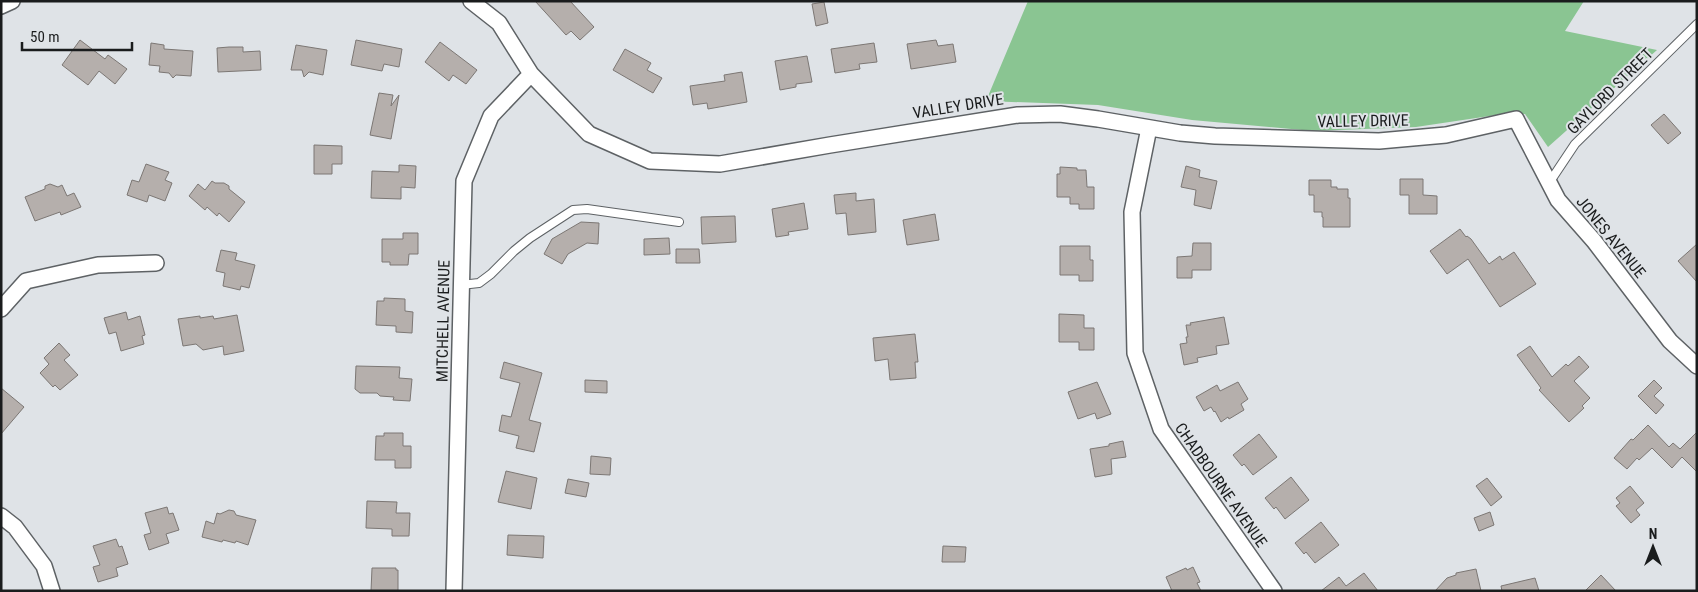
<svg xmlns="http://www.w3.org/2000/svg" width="1698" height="592" font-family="'Roboto Condensed',sans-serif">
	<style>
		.green { fill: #8ac592 }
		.building { fill: #b5afac; stroke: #7c7774 }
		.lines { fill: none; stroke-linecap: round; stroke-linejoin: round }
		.service-casing { stroke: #5e6265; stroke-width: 10 }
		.minor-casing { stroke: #5e6265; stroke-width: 18 }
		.service { stroke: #fff; stroke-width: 8 }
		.minor { stroke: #fff; stroke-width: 15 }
		.labels { text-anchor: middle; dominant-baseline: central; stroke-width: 4; stroke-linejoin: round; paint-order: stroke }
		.street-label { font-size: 16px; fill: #1a1c1d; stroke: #dfe3e7 }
	</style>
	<rect width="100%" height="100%" fill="#dfe3e7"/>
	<path class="green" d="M1028,1H1584L1565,31L1657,50L1548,147L1525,114H1503L1416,127L1313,131L1192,120L1098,105L986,101Z"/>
	<path class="building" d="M535,1H570L594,27L580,40L571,31L566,35Z
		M824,2L828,23L816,26L812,4Z
		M80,40L105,59L108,55L127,69L115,84L99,71L88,85L62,65Z
		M356,40L402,49L399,67L384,64L382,71L351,65Z
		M936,40L938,46L953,44L956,62L911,69L907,44Z
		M440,42L477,70L466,84L453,75L449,81L425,62Z
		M151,43L164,45V49L193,51L191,76L176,75L173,78L169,73L159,72L160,66L149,65Z
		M874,43L877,62L859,64L860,69L835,73L831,49Z
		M296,45L327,50L323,75L309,72L304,77L302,70H291Z
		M229,47H243V52L260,51L261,70L218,72L217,48Z
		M625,49L651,63L647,70L662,78L653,93L613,70Z
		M807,56L812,82L796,84V87L780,90L775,61Z
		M742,72L747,102L708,109L707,103L693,105L690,86L725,81L724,75Z
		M379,93L393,95L391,106L399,95L391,139L370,135Z
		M1664,114L1681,133L1668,144L1651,125Z
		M314,145L342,146V164H332V174H314Z
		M146,164L169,172L165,180L172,183L165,201L149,195L147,202L127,195L132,180L139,182Z
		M399,165L416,166L415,188L401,187V199L371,198L372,171L399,172Z
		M1186,166L1200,170L1199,177L1217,181L1211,209L1194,205L1196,190L1181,187Z
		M1060,167L1077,168V170H1086L1087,187H1094V209H1079V204H1070V197H1057V174H1060Z
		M1400,179H1423V195L1437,196V214H1409V195H1400Z
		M1309,180H1331V187H1337V189H1348V198H1350V227H1323V217H1322V212H1314V195H1309Z
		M212,181L215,183H224L229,186V189L245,202L229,222L219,213L217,216L207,207L205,210L189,196L198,184L205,190Z
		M50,184L58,187L62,185L67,196L74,193L81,207L61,215L60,212L35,221L25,197L45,189V186Z
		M856,193V201L874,199L876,232L848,235L846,213L836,214L834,195Z
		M804,203L808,229L788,232L789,235L776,237L772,209Z
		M935,214L939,240L907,245L903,220Z
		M735,216L736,242L702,244L701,217Z
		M581,222L599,223L598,244L587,243L568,254L562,264L544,254L552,239Z
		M1460,229L1466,237L1467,236L1471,239L1489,264L1500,256L1502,260L1514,252L1536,284L1500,307L1468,259L1447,274L1430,251Z
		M403,233H418V254H409L408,265H390V262H382V239H403Z
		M669,238L670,254L644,255V239Z
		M1193,243H1211V270H1192V278H1177V257L1192,256Z
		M1697,244V282L1678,261Z
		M1060,246H1090V260H1093V281H1079V275H1060Z
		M676,249H699L700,263H676Z
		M221,250L237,253L235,260L255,265L249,288L241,286L240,290L223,286L225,273L216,271Z
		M384,298L405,299V311L413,312L412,333L396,332V326L376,325L377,301H384Z
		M126,312L128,320L140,316L145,335L142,336L144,344L121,351L116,332L109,334L104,318Z
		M1059,314L1084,315V328H1094V350H1079V342H1059Z
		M237,315L244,351L224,355L223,346L203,350L196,344L183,346L178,319L200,316V318L213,316L214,319Z
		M1224,317L1229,344L1216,346L1217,354L1197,358L1198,362L1184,365L1180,344L1187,343L1186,337H1188L1186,325H1191L1190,323Z
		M915,334L918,362H915L916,378L890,380L888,359L875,361L873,338Z
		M59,343L70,355L64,360L78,375L60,390L55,385L53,387L40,373L49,364L44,358Z
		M1530,346L1552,377L1566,364L1568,366L1579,356L1589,367L1574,381L1590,398L1582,406L1584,408L1569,422L1539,390L1541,388L1517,355Z
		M504,362L542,373L529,420L541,423L534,452L516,448L519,436L499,431L502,415L511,417L520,383L500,378Z
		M356,366L400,367L399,378L412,379L410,401L393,400L394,397L380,396L377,393H360L355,389Z
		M585,380L607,381V393L585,392Z
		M1654,380L1662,388L1654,396L1664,405L1656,414L1638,396Z
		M1097,382L1111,414L1097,419L1095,413L1078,419L1068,392Z
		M1238,382L1248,399L1241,404L1244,410L1229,419L1228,417L1221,422L1215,411L1214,412L1211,407L1204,411L1196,397L1217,385L1220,391Z
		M1,388L24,407L1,434Z
		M1648,425L1669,447L1673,443L1680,449L1697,432V472L1682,457L1672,468L1652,448L1639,460L1637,458L1627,469L1614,458L1631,439L1633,440Z
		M384,433H403V446H411V468H395V460H375L376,436H384Z
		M1259,434L1277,457L1253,475L1244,464L1242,466L1233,455Z
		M1123,441L1126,457L1111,459L1112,474L1095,477L1090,449L1109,446V444Z
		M591,456L611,458L610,475L590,474Z
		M506,471L537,478L531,509L498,502Z
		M1291,477L1309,500L1285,519L1276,507L1274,509L1265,498Z
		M1487,478L1502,497L1491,506L1476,486Z
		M568,479L589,483L586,497L565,493Z
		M1630,486L1644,503L1636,510L1640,515L1631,523L1616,506L1620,503L1616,498Z
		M367,501L397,502L396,513H410L409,536H392V529L366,528Z
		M167,507L169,514L173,513L179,530L166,534L169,543L149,550L144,535L151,533L145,513Z
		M229,510L234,511L236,515L256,520L248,545L236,541L235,543L223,540L222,542L202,537L206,521L214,524L217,513L220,514Z
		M1490,512L1494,525L1479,531L1474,518Z
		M1321,522L1339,545L1315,563L1306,552L1304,554L1295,543Z
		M508,535L544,536L543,558L507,555Z
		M116,539L119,547L122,546L128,564L116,568L118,576L98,582L93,567L100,565L93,546Z
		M943,546L966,547L965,562H942Z
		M1193,567L1200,582L1197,583L1201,591H1172L1166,577L1186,568L1187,570Z
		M372,568H396V570H398V591H371Z
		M1476,569L1481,591H1435L1447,578L1456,575V573Z
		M1364,573L1378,591H1321L1339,577L1346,586Z
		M1601,575L1616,591H1585Z
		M1535,578L1539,591H1502L1501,586Z"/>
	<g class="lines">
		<g class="service-casing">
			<path id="service" d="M1549,183L1575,144L1697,24
				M461,285L479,283L491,274L514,251L530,238L573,210L587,209L679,222"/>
		</g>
		<g class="minor-casing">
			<path id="minor" d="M471,1L499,23L531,74L589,134L650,161L720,164L830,145L1018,115L1060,114L1098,119L1180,133L1215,136L1379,141L1446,135L1516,119L1558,200L1594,241L1670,341L1697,366
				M1,6L12,1
				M1149,128L1132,212L1135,353L1161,429L1274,591
				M1,309L26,281L98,265L156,263
				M1,516L15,527L44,566L52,591
				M454,591L464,181L491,116L531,74"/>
		</g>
		<use href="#service" class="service"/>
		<use href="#minor" class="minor"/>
	</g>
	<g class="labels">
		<g class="street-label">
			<text transform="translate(1610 91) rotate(-45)">GAYLORD STREET</text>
			<text transform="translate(958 106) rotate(-9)">VALLEY DRIVE</text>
			<text transform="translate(1363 121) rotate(-1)">VALLEY DRIVE</text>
			<text transform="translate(1611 237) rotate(51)">JONES AVENUE</text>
			<text transform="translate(443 321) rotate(-89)">MITCHELL AVENUE</text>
			<text transform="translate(1221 485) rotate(55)">CHADBOURNE AVENUE</text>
		</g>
	</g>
	<rect width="1698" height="592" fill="none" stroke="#1a1c1d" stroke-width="5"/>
	<g transform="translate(1653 547)" stroke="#dfe3e7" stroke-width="4" paint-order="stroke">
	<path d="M0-4L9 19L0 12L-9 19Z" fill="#1a1c1d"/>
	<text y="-8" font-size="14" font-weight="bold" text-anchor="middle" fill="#1a1c1d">N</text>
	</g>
	<path d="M22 42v8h110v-8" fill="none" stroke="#1a1c1d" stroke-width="2.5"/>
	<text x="30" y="42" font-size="15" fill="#1a1c1d" stroke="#dfe3e7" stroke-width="4" paint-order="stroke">50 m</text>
</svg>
